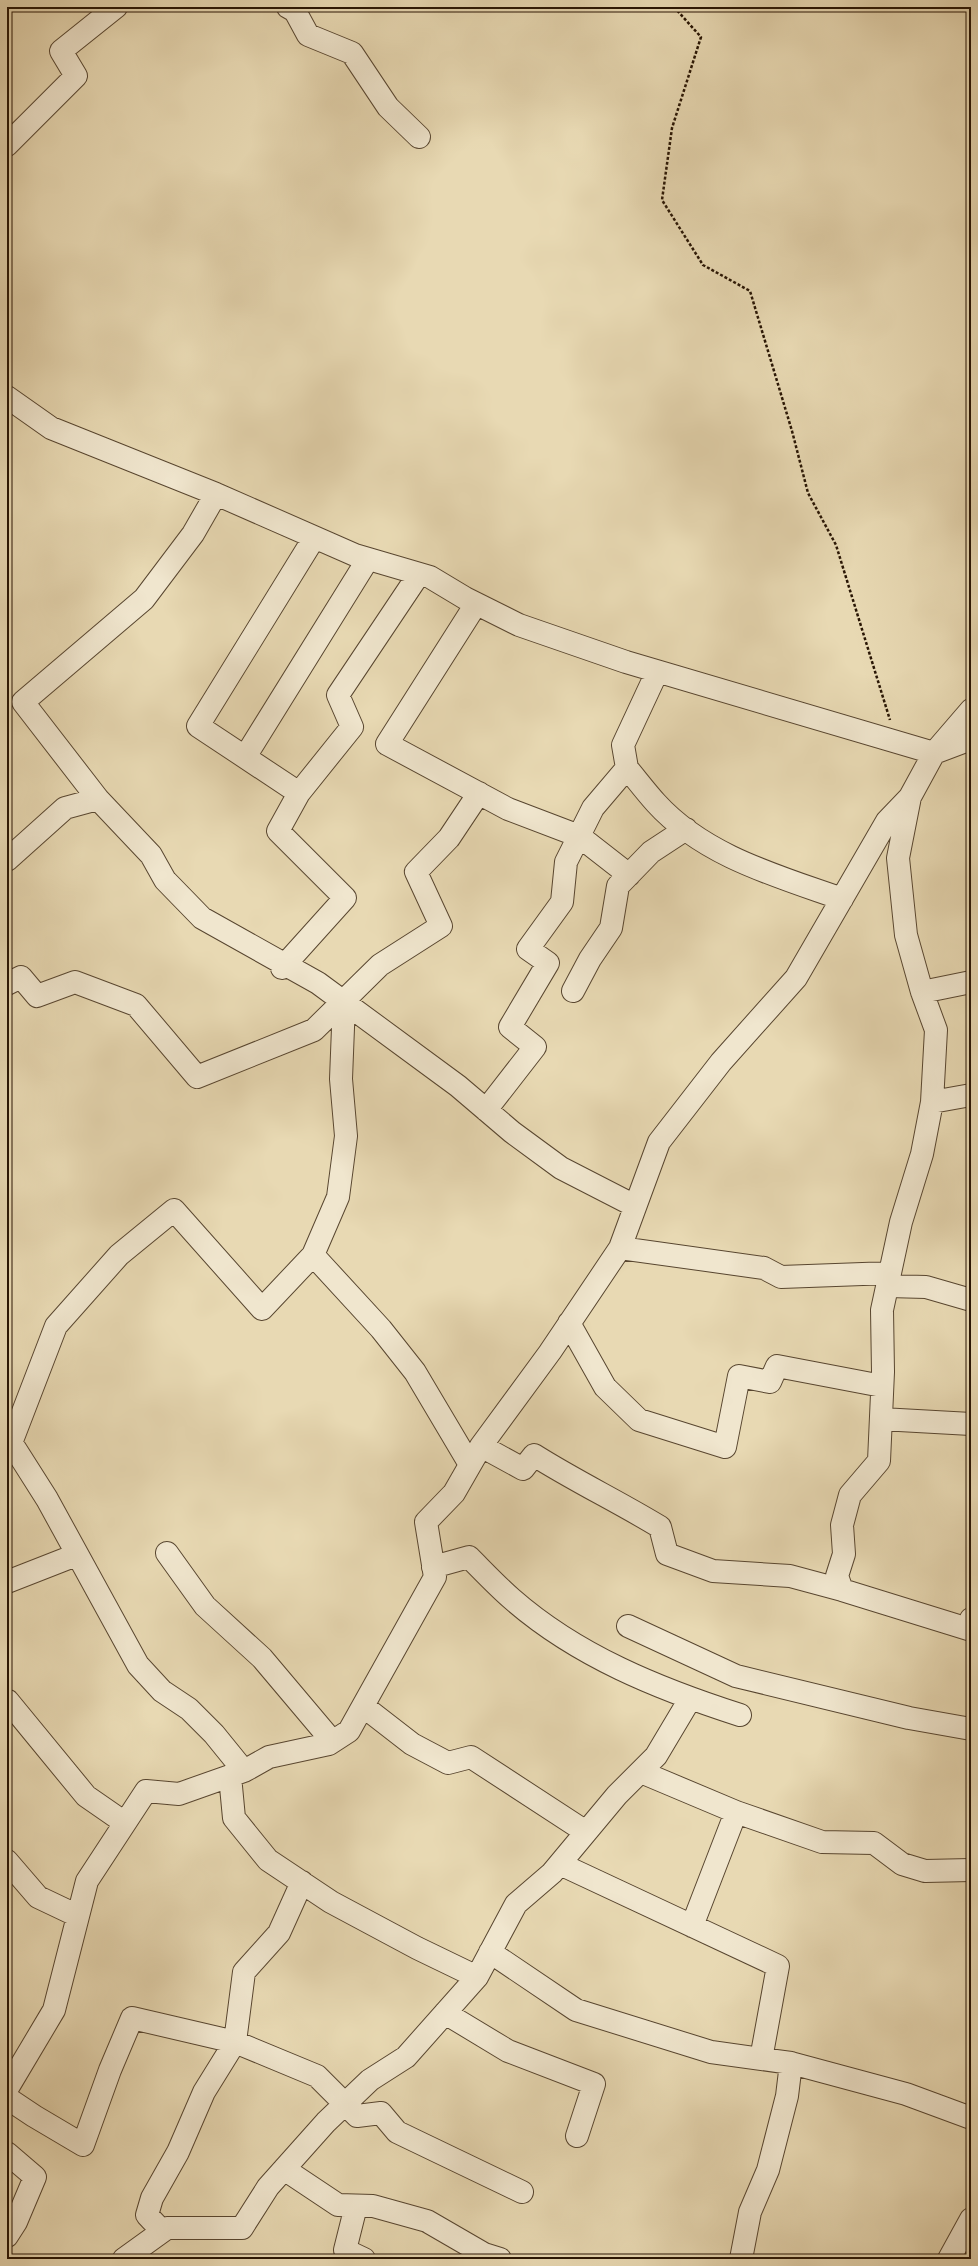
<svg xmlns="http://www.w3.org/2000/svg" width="978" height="2266" font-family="'Sorts Mill Goudy',serif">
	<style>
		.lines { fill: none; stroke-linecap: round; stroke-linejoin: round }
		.minor-casing { stroke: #584630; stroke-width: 24 }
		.path { stroke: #281504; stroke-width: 2.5; stroke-dasharray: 3 2; stroke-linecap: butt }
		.minor { stroke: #f0e6ce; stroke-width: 22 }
	</style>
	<rect width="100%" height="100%" fill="#e8d9b3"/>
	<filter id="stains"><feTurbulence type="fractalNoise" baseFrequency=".005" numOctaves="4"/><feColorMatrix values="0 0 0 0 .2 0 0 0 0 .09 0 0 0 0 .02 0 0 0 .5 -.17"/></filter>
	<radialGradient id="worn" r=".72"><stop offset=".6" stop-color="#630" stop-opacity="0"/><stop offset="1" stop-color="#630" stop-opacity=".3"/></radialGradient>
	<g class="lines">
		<g class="minor-casing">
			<path id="minor" d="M288,7L295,11L308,35L352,53L388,107L419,137
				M7,145L76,76L61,51L116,7
				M7,397L51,428L216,494L355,555L430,577L465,598L519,625L626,662L934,753L971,739
				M216,494L193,534L144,599L23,702L98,799L151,855L165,880L202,918L318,983L458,1086L512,1132L561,1168L635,1206
				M476,604L387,744L508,809L579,836L629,875
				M245,757L368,559
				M627,768C637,780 646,792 656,803C704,856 777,876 842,899
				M299,793L198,726L314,538
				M910,797L898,858L906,935L922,992L936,1030L932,1102L922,1154L901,1222L882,1310L883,1372L879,1461L850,1495L842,1525L844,1554L837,1576L842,1590L968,1629L971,1619
				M7,860L65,808L98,799
				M282,968L345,898L278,831L299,793L352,727L338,695L419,574
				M7,984L21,977L37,996L75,982L136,1005L197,1077L314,1030L380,965L441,926L416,872L449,838L479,793
				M573,991L590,959L611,928L618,886L651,852L686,829
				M922,992L971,982
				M932,1102L971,1095
				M486,1110L535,1047L510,1027L548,963L528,949L562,902L566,862L593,808L627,768L623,745L657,672
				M620,1248L764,1268L781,1277L890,1273
				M313,1255L338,1197L346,1136L341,1079L344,1002
				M888,1286L926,1287L971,1300
				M569,1323L605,1387L639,1420L725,1447L739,1376L770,1382L777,1366L882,1386
				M881,1419L971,1424
				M7,1436L47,1499L138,1665L162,1691L189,1709L214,1734L244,1771
				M11,1443L56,1326L119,1255L174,1210L262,1309L313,1255L381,1329L415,1372L469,1463
				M481,1446L523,1469L534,1455C575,1481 619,1502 660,1527L667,1554L713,1571L790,1576L842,1590
				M167,1553L205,1606L262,1658L332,1741
				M433,1567L469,1557C483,1571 497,1586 512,1599C577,1656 659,1689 740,1715
				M7,1582L76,1555
				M628,1626L736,1676L909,1718L971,1729
				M8,1701L86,1796L125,1823
				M363,1706L412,1744L448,1763L471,1757L586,1832
				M641,1772L736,1812L822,1842L874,1843L902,1864L925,1871L971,1870
				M230,1776L234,1818L268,1860L331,1902L417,1948L477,1977
				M7,1861L38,1897L78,1916
				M560,1864L778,1966L761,2059
				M692,1926L736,1812
				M490,1952L576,2010L711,2052L791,2063L906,2094L971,2118
				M445,2013L508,2051L594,2084L577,2136
				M7,2089L54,2010L87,1881L146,1791L179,1794L244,1771L269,1757L329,1744L349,1731L435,1577L426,1522L454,1493L481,1446L550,1352L620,1248L659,1142L721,1062L796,978L887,821L910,797L934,753L971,710
				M7,2098L34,2116L83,2145L110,2070L132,2018L235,2042L317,2076L357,2116L381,2113L397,2132L522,2192
				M7,2153L35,2177L16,2222L7,2236
				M284,2169L338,2205L373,2206L427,2221L484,2254L500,2259
				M356,2206L345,2250L364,2259
				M162,2231L147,2215L152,2198L178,2152L204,2092L235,2042L244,1972L279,1933L302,1882
				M124,2259L167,2228H242L268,2187L326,2122L370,2080L406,2057L477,1977L516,1904L552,1873L617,1795L656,1756L690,1699
				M741,2259L750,2212L768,2170L787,2096L791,2063
				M949,2259L971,2219"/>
		</g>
		<path class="path" d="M674,7L701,37L672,128L662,200L703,265L750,291L792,431L808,493L836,545L890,720"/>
		<use href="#minor" class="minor"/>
	</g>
	<rect width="978" height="2266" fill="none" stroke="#e8d9b3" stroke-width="24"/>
	<rect x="8" y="8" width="962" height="2250" fill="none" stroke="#281504" stroke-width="2"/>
	<rect x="12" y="12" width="954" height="2242" fill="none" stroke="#281504"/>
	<rect width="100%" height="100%" filter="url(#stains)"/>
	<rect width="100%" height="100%" fill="url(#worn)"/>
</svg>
